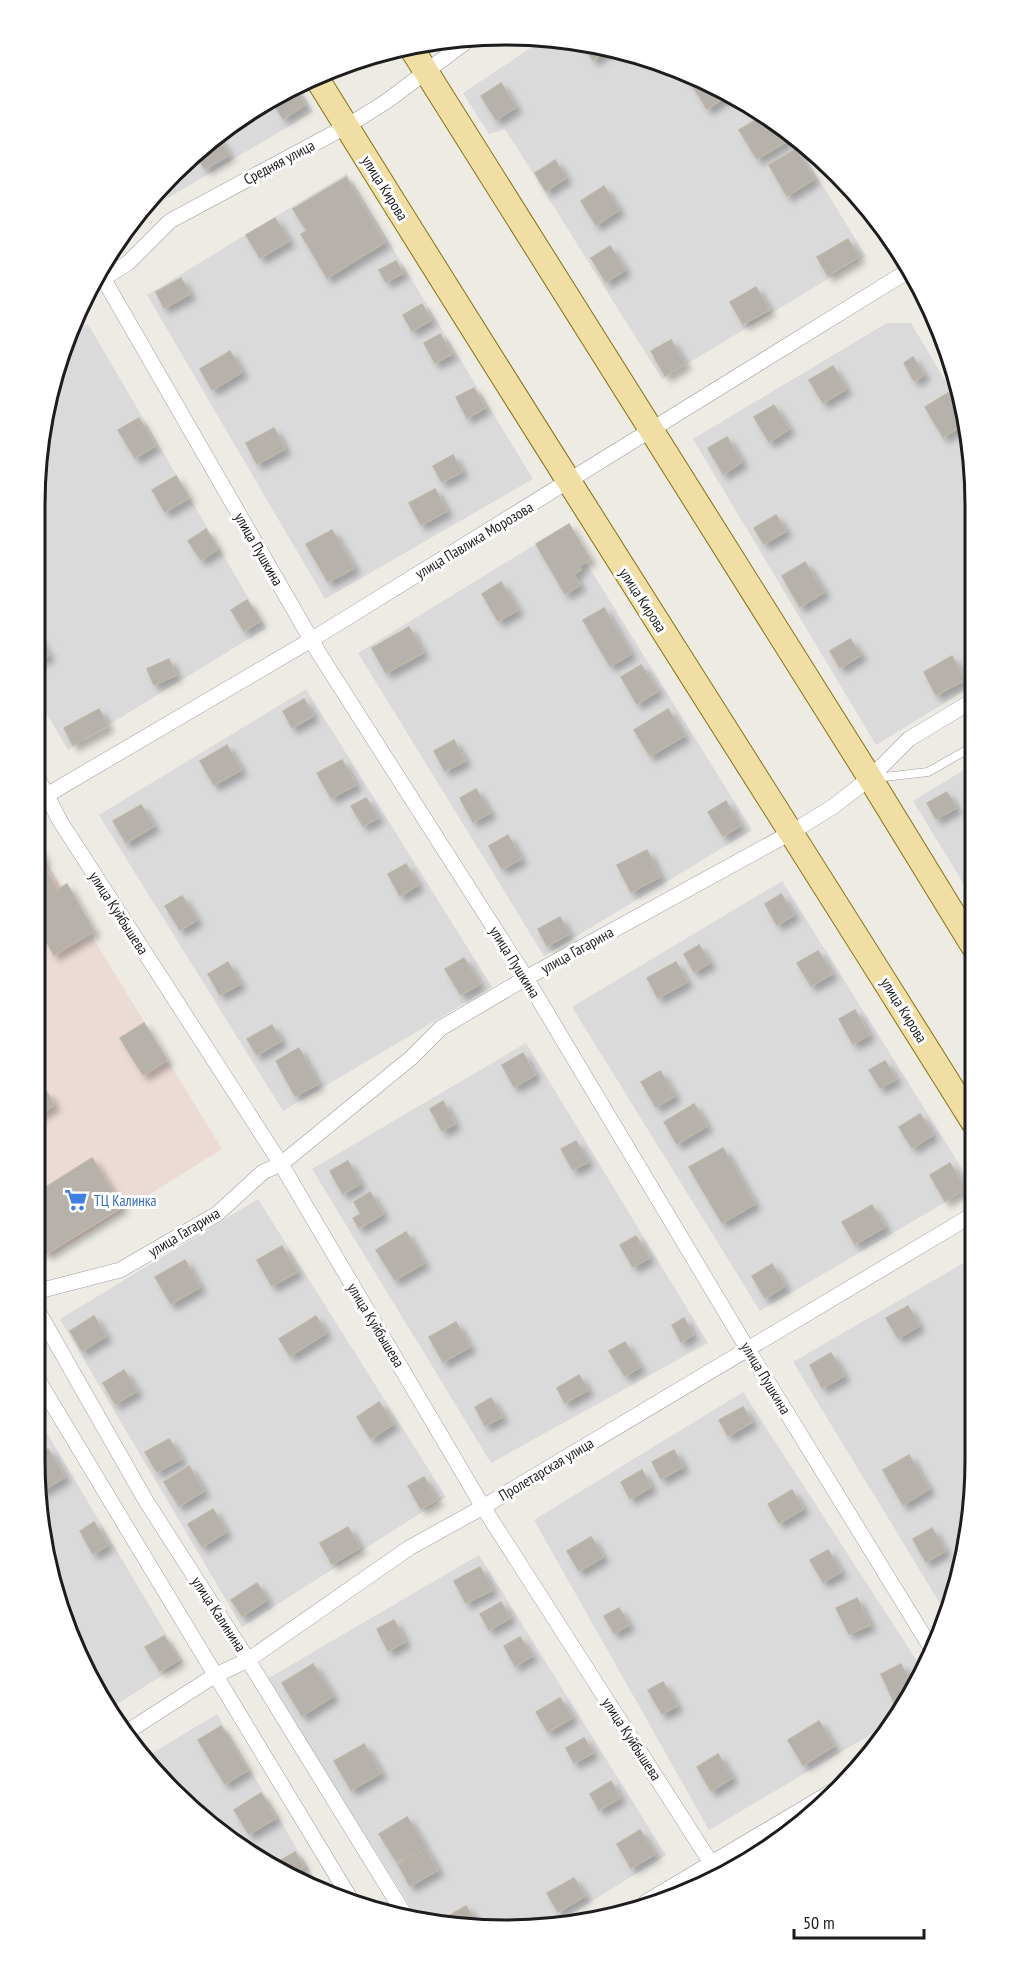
<svg xmlns="http://www.w3.org/2000/svg" width="1010" height="1965" font-family="'PT Sans Narrow',sans-serif">
	<style>
		.residential { fill: #dbdada }
		.commercial { fill: #ecdad5 }
		.building { fill: #b6b1aa; stroke: #bdb5a8; stroke-width: 1.5; filter: url(#shadow) }
		.lines { fill: none; stroke-linecap: round; stroke-linejoin: round }
		.lane-casing { stroke: #9e9e9e; stroke-width: 9 }
		.street-casing { stroke: #9e9e9e; stroke-width: 16 }
		.primary-casing { stroke: #847311; stroke-width: 26 }
		.lane { stroke: #fff; stroke-width: 8 }
		.street { stroke: #fff; stroke-width: 15 }
		.primary { stroke: #f0dea5; stroke-width: 24 }
		.labels { text-anchor: middle; dominant-baseline: central; stroke-width: 6; stroke-linejoin: round; paint-order: stroke }
		.street-label { font-size: 15px; fill: #1d1d1d; stroke: #fff }
		.shop-label { font-size: 15px; fill: #366cbe; stroke: #fff; text-anchor: start }
		.rim { fill: none; stroke: #1d1d1d; stroke-width: 3 }
	</style>
	<defs>
		<filter id="shadow"><feDropShadow dx="5.5" dy="5.5" stdDeviation="3" flood-color="#0004"/></filter>
	</defs>
	<rect width="100%" height="100%" fill="#edebe4"/>
	<path class="residential" d="M547,37L626,50L713,83L788,130L866,256L662,379L505,129L489,134L463,93Z
		M297,85L313,112L131,220L195,151L269,98Z
		M347,173L533,479L325,599L147,295Z
		M887,323H911L962,409L971,443L972,686L876,745L693,439Z
		M88,324L266,628L68,750L35,694V475L50,384L68,336Z
		M564,527L752,830L544,956L358,653Z
		M306,689L492,987L283,1111L99,815Z
		M972,765L973,899L913,801Z
		M782,881L973,1186L760,1311L572,1007Z
		M526,1043L708,1343L491,1463L312,1169Z
		M258,1199L446,1497L242,1627L60,1319Z
		M974,1257L975,1490L960,1581L947,1615L793,1362Z
		M743,1392L924,1672L885,1726L709,1830L534,1520Z
		M35,1413L183,1662L111,1708L60,1612L35,1460Z
		M479,1555L666,1855L552,1926L420,1922L267,1679Z
		M217,1714L324,1894L244,1851L144,1758Z"/>
	<path class="commercial" d="M41,853L222,1149L35,1266V857Z"/>
	<path class="building" d="M582,43L611,48L593,60Z
		M684,72L713,83L730,94L707,109Z
		M501,83L516,107L496,120L481,96Z
		M294,87L305,105L283,119L272,100Z
		M764,115L780,125L789,140L757,159L739,130Z
		M217,136L229,155L205,169L194,152Z
		M796,149L814,179L787,196L769,165Z
		M555,160L566,178L546,191L535,173Z
		M346,177L385,242L327,278L301,234L307,231L293,209Z
		M604,186L619,210L596,225L581,201Z
		M275,218L289,241L260,258L246,235Z
		M848,239L859,257L828,276L817,257Z
		M610,246L625,270L606,282L591,258Z
		M396,261L403,273L386,282L379,270Z
		M181,278L190,294L164,308L156,292Z
		M756,287L769,310L743,324L730,302Z
		M422,304L431,320L412,331L403,315Z
		M440,334L452,354L435,363L424,343Z
		M671,340L685,364L665,376L651,351Z
		M230,351L242,372L212,390L200,369Z
		M913,357L924,375L914,381L904,363Z
		M833,366L846,389L823,403L809,380Z
		M474,388L485,408L467,418L456,397Z
		M948,393L966,423L943,437L925,407Z
		M774,405L789,429L769,442L754,417Z
		M139,418L155,446L135,458L118,430Z
		M274,428L285,449L257,464L246,443Z
		M727,437L742,462L723,474L708,448Z
		M453,455L462,472L442,482L433,466Z
		M176,476L189,498L165,512L152,490Z
		M435,489L447,511L421,525L409,503Z
		M776,515L786,531L764,544L754,528Z
		M569,524L590,559L579,566L581,570L573,574L580,585L565,594L536,544Z
		M206,529L218,549L201,560L188,541Z
		M332,530L354,568L328,582L306,544Z
		M805,562L824,592L800,607L782,576Z
		M501,582L518,610L498,621L482,594Z
		M247,600L260,621L244,631L231,610Z
		M604,608L631,654L610,666L583,620Z
		M409,627L423,653L386,673L372,648Z
		M35,632L49,655L35,663Z
		M850,639L861,655L840,668L830,651Z
		M952,656L965,680L936,695L924,672Z
		M169,659L176,675L154,685L147,669Z
		M641,665L658,691L637,704L621,677Z
		M304,699L313,716L292,728L283,711Z
		M99,709L108,726L73,745L64,728Z
		M668,709L684,736L650,756L634,730Z
		M454,740L465,761L445,771L434,751Z
		M227,745L241,770L214,785L200,761Z
		M342,760L356,785L331,798L317,773Z
		M476,789L490,813L473,822L460,798Z
		M947,792L956,808L936,819L927,803Z
		M366,798L378,818L363,826L351,806Z
		M726,801L740,826L723,836L708,812Z
		M141,805L154,826L126,843L113,821Z
		M508,835L521,859L502,869L489,846Z
		M39,848L45,860L41,862L54,884L35,895V851Z
		M647,850L660,877L631,892L617,865Z
		M406,864L418,885L400,896L388,874Z
		M54,884L57,890L35,903V895Z
		M67,884L94,931L54,955L35,922V903Z
		M781,894L794,915L777,925L765,904Z
		M182,896L197,920L180,930L165,906Z
		M560,917L569,934L547,946L538,929Z
		M699,945L710,963L694,972L684,954Z
		M818,951L832,974L811,986L797,963Z
		M464,958L480,984L461,995L445,969Z
		M228,962L240,984L220,995L208,974Z
		M676,962L687,982L658,998L647,978Z
		M855,1010L869,1035L853,1044L839,1019Z
		M144,1023L167,1060L143,1075L120,1038Z
		M272,1025L281,1041L257,1055L247,1039Z
		M299,1048L318,1084L295,1096L276,1061Z
		M523,1053L535,1075L514,1087L502,1065Z
		M885,1061L896,1079L880,1088L869,1070Z
		M660,1071L675,1096L656,1107L641,1082Z
		M35,1092L38,1097L47,1092L54,1105L35,1117Z
		M443,1101L455,1124L442,1131L430,1109Z
		M694,1104L707,1126L677,1144L664,1122Z
		M920,1114L933,1135L912,1148L899,1127Z
		M576,1141L588,1162L573,1170L561,1149Z
		M723,1148L755,1204L722,1223L689,1167Z
		M92,1158L122,1207L46,1254L35,1236V1194Z
		M348,1161L360,1184L343,1194L330,1171Z
		M950,1163L965,1189L945,1201L930,1175Z
		M370,1192L383,1214L359,1228L353,1218L361,1214L354,1202Z
		M872,1205L885,1227L855,1244L842,1222Z
		M406,1232L424,1263L395,1280L376,1250Z
		M636,1236L649,1258L633,1267L620,1245Z
		M282,1246L297,1272L272,1286L257,1260Z
		M185,1260L200,1287L171,1304L155,1277Z
		M772,1264L785,1286L765,1298L752,1276Z
		M908,1306L919,1326L898,1338L886,1318Z
		M94,1316L106,1336L82,1351L70,1331Z
		M316,1316L326,1333L290,1356L279,1339Z
		M684,1318L693,1335L681,1342L672,1325Z
		M456,1322L470,1347L443,1362L429,1337Z
		M625,1342L640,1367L625,1376L609,1351Z
		M831,1353L844,1376L822,1388L810,1365Z
		M124,1370L137,1391L115,1404L103,1383Z
		M579,1375L588,1390L565,1403L557,1388Z
		M491,1398L502,1417L485,1426L475,1407Z
		M379,1402L393,1424L371,1439L357,1417Z
		M743,1407L752,1422L728,1436L719,1420Z
		M169,1439L181,1459L157,1472L145,1452Z
		M48,1449L65,1477L40,1492L35,1457Z
		M674,1450L683,1467L661,1479L652,1462Z
		M909,1455L929,1489L903,1505L883,1470Z
		M189,1466L204,1491L179,1506L164,1482Z
		M642,1470L651,1487L630,1499L621,1482Z
		M424,1477L437,1500L421,1509L408,1486Z
		M792,1490L803,1509L779,1523L768,1504Z
		M213,1509L226,1532L202,1547L188,1524Z
		M94,1522L108,1545L93,1554L80,1531Z
		M348,1527L360,1548L332,1564L320,1543Z
		M932,1528L945,1551L926,1562L913,1539Z
		M591,1537L603,1557L579,1571L567,1551Z
		M828,1550L841,1572L823,1582L810,1560Z
		M480,1567L492,1590L466,1603L454,1581Z
		M257,1583L267,1600L242,1616L231,1600Z
		M857,1598L870,1625L849,1634L836,1608Z
		M501,1602L510,1618L489,1630L480,1614Z
		M619,1608L629,1625L614,1633L604,1616Z
		M394,1620L405,1642L388,1651L377,1629Z
		M164,1636L179,1660L160,1671L145,1647Z
		M520,1637L532,1656L515,1666L504,1646Z
		M313,1664L333,1696L302,1716L282,1683Z
		M901,1664L913,1688L902,1703L896,1706L881,1674Z
		M663,1682L677,1706L662,1714L648,1690Z
		M560,1698L572,1718L548,1732L536,1712Z
		M819,1721L834,1746L803,1765L788,1740Z
		M221,1726L248,1770L225,1784L198,1740Z
		M584,1738L593,1753L574,1763L566,1748Z
		M364,1744L381,1773L351,1790L334,1761Z
		M718,1754L732,1778L711,1791L697,1767Z
		M611,1781L620,1798L599,1810L590,1794Z
		M261,1793L276,1818L249,1834L234,1810Z
		M407,1817L424,1845L397,1862L379,1834Z
		M640,1830L655,1854L631,1868L617,1844Z
		M425,1848L438,1870L410,1886L398,1864Z
		M295,1852L304,1867L289,1876L277,1869L274,1864Z
		M574,1878L585,1896L558,1912L547,1893Z
		M466,1906L477,1924L438,1922Z"/>
	<g class="lines">
		<g class="lane-casing">
			<path id="lane" d="M875,778L928,772L972,747
				M128,1731L138,1752"/>
		</g>
		<g class="street-casing">
			<path id="street" d="M99,271L320,655L526,978L747,1348L933,1651
				M89,287L128,263L170,221L347,126L387,101L471,38
				M35,773L60,821L281,1164L483,1507L720,1877
				M35,802L311,640L908,271
				M35,1292L120,1270L217,1214L263,1172L281,1164L411,1058L441,1028L526,978L792,832L834,806L870,778L909,739L972,701
				M35,1306L146,1501L248,1660L408,1920
				M35,1375C141,1551 246,1728 353,1903
				M125,1733L214,1676L248,1660L409,1548L483,1507L974,1214
				M646,1902L843,1785"/>
		</g>
		<g class="primary-casing">
			<path id="primary" d="M410,46L870,778L973,946
				M316,77C532,427 755,773 973,1122"/>
		</g>
		<use href="#lane" class="lane"/>
		<use href="#street" class="street"/>
		<use href="#primary" class="primary"/>
	</g>
	<defs>
		<g id="supermarket-bare" transform="scale(1.8)"><path d="M-6-5.5h2.5l.6 2H6L4.5 2H-2.5L-4.4-4H-6ZM-1.5 3.2a1.3 1.3 0 1 0 .1 0ZM3 3.2a1.3 1.3 0 1 0 .1 0Z" fill="#3f7fe0" stroke="#fff" stroke-width="2.5" paint-order="stroke"/></g>
	</defs>
	<g fill-rule="evenodd">
		<use href="#supermarket-bare" x="76" y="1200"/>
	</g>
	<g class="labels">
		<g class="street-label">
			<text transform="translate(279 162) rotate(-28)">Средняя улица</text>
			<text transform="translate(385 188) rotate(58)">улица Кирова</text>
			<text transform="translate(474 540) rotate(-31)">улица Павлика Морозова</text>
			<text transform="translate(259 549) rotate(60)">улица Пушкина</text>
			<text transform="translate(643 600) rotate(57)">улица Кирова</text>
			<text transform="translate(119 913) rotate(57)">улица Куйбышева</text>
			<text transform="translate(577 950) rotate(-29)">улица Гагарина</text>
			<text transform="translate(515 962) rotate(58)">улица Пушкина</text>
			<text transform="translate(904 1010) rotate(58)">улица Кирова</text>
			<text transform="translate(184 1232) rotate(-31)">улица Гагарина</text>
			<text transform="translate(376 1325) rotate(59)">улица Куйбышева</text>
			<text transform="translate(766 1378) rotate(59)">улица Пушкина</text>
			<text transform="translate(546 1469) rotate(-31)">Пролетарская улица</text>
			<text transform="translate(219 1614) rotate(57)">улица Калинина</text>
			<text transform="translate(632 1739) rotate(57)">улица Куйбышева</text>
		</g>
		<g class="shop-label">
			<text x="94" y="1200">ТЦ Калинка</text>
		</g>
	</g>
	<path d="M0 0H1010V1965H0ZM505 45H505A460 460 0 0 1 965 505V1460A460 460 0 0 1 505 1920H505A460 460 0 0 1 45 1460V505A460 460 0 0 1 505 45Z" fill="#fff" fill-rule="evenodd"/>
	<path class="rim" d="M505 45H505A460 460 0 0 1 965 505V1460A460 460 0 0 1 505 1920H505A460 460 0 0 1 45 1460V505A460 460 0 0 1 505 45Z"/>
	<path d="M794 1929v9h130v-9" fill="none" stroke="#1d1d1d" stroke-width="3"/>
	<text x="803" y="1929" font-size="18" fill="#1d1d1d" stroke="#ffffff" stroke-width="4.5" paint-order="stroke">50 m</text>
</svg>
